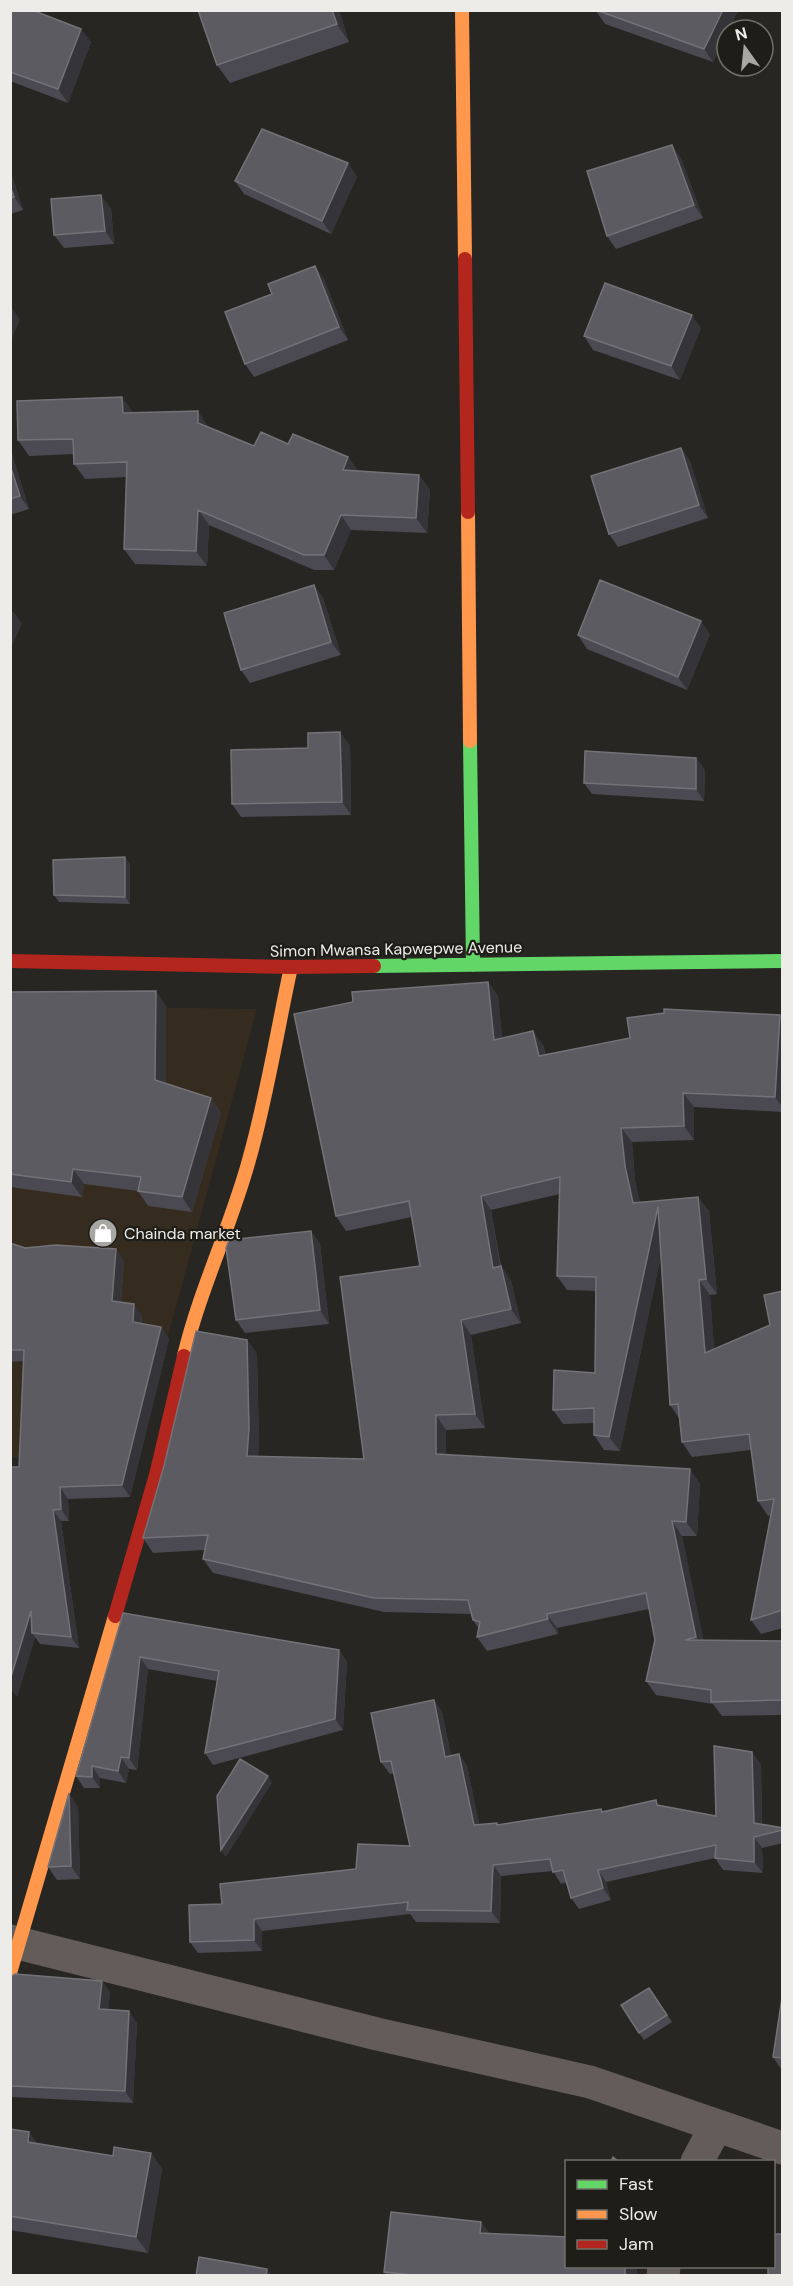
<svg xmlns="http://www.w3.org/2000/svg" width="793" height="2286" font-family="'DM Sans',sans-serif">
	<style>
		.commercial { fill: #352b1e }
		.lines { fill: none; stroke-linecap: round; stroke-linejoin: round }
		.street { stroke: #645c59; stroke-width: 33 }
		.fast { stroke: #63d668; stroke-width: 14 }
		.slow { stroke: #ff974d; stroke-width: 14 }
		.jam { stroke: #b3261e; stroke-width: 14 }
		.wall { fill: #4b4951 }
		.shaded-wall { fill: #353438 }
		.building { fill: #5d5b62; stroke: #737277; stroke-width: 1.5 }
		.labels { text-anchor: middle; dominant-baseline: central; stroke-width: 4.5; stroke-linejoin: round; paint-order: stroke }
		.street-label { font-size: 16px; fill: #edece8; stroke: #1f1d18 }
		.poi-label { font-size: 16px; fill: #edece8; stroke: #1f1d18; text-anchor: start }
	</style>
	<rect width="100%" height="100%" fill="#272622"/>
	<path class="commercial" d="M11,1005L257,1009L131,1472L11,1457Z"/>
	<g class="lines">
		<path class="street" d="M10,1941L377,2034L590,2082L782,2148
			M697,2162L716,2126
			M663,2276L664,2266"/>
		<path class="fast" d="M470,741L473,965
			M374,966L782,961"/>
		<path class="slow" d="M462,10L465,259
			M468,512L470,741
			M184,1356C200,1289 231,1226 249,1160C267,1097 277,1031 291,967
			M10,1973L115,1616"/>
		<path class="jam" d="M465,259L468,512
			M10,961L291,967L374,966
			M115,1616L156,1475L184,1356"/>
	</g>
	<path class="wall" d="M10,10L91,42L68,103L10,81Z
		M339,10L349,42L230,83L217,65Z
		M738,10L729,30H727V33L713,62L605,24L596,11Z
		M681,158L703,218L616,249L607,236Z
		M348,163L357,177L331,234L244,194L235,181Z
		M10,170L23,210L10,214Z
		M111,208L114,244L64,248L54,235Z
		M324,279L348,340L254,377L245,364Z
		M701,328L680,380L593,350L584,336Z
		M133,412V413L208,426L254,446L288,444L348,457L358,471L419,475L430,490L427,533L351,530L334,570H314L209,525L207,566L135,564L124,549L127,477L85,479L74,464V454L29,456L18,440Z
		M681,448L690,461L708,518L618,547L609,534Z
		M10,451L12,454L29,509L10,515Z
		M314,585L323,598L341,655L250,683L241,670Z
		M710,634L687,690L587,649L578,635Z
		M350,745L351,815L241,817L232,804L308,748Z
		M696,758L705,770L704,801L592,794L584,783Z
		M130,864V904L59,902L54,895Z
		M488,982L498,996L502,1038L543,1045L546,1055L780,1015L783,1019V1112L694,1107V1140L632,1142L635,1180L640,1203L698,1197L709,1211L717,1294L710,1295L714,1350L770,1325L783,1291V1628L761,1634L751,1620L771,1515L768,1516L758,1501L751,1450L692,1457L682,1442L679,1418L670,1405L661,1255L620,1451L604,1450L594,1435V1423L563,1424L553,1410L595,1373L596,1291L567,1290L557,1276L560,1194L491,1210L501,1266L511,1281L521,1323L471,1335L485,1428L446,1430V1454L700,1483L697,1536H682L703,1640L783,1641V1715L722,1716L713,1704L656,1695L646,1681L655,1640L649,1609L557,1628L558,1634L487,1651L477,1637L479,1629L473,1620L472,1614L384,1612L213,1573L203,1559L205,1550L153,1553L143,1538L247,1340L257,1354L259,1443L258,1456L364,1459L420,1266L412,1217L346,1231L336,1216Z
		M10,992L166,1006V1083L211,1098L221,1113L192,1212L148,1206L138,1191L84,1184L82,1197L10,1187Z
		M311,1231L320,1244L329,1324L245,1333L236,1320Z
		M10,1243L25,1248L124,1261L121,1302L142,1315V1324L161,1327L169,1339L130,1497L68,1499L69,1521H61L79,1648L40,1644L35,1637L17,1697L19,1467L23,1361L10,1362Z
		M123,1613L339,1650L347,1662L343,1730L213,1765L205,1753L217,1681L148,1669L137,1770L129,1769L126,1783L100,1778V1788H84L76,1776Z
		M434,1700L442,1712L451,1756L459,1754L467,1766L479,1824L497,1823L498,1825L603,1811L660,1806L716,1816L761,1764L762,1824L783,1828V1843L762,1848L763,1873L723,1870L715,1858L606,1882L611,1900L579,1909L571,1898L567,1882L561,1884L553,1871L501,1876L500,1923L416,1922L410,1914L262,1931V1951L198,1953L190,1942L222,1904L356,1869L410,1846L394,1773L390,1774L381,1762Z
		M78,1807L80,1879L57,1880L48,1867Z
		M10,1977L102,1981L110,1992L108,2010L137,2023L133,2103L10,2097Z
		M649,1988L672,2022L644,2040L639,2033Z
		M783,1991V2069H781L773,2057Z
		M10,2129L29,2132L37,2144L113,2156L151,2153L162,2169L148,2253L10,2230Z
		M481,2222L489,2233L567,2266H637V2276H386L384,2272Z"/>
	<path class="shaded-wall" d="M332,10H339L349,42L337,24Z
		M723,10H738L729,30H727V33L713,62L704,49Z
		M81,29L91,42L68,103L58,89Z
		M672,145L681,158L703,218L694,205Z
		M348,163L357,177L331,234L322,221Z
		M10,170L23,210L14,197L10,186Z
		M101,195L111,208L114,244L105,231Z
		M315,266L324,279L348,340L339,327Z
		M11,306L20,320L10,343V307Z
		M692,315L701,328L680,380L671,366Z
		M122,397L133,412L134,428L123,413Z
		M198,411L208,426L209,438L198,423Z
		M681,448L690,461L708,518L699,505Z
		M10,451L12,454L29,509L20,496L10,465Z
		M348,457L359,472L343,470Z
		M419,475L430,490L427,533L416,518Z
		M198,510L209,525L207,566L196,551Z
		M341,515L351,530L334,570L324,555Z
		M314,585L323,598L341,655L331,642Z
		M13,611L22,624L10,650V616Z
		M701,621L710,634L687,690L678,677Z
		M340,732L350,745L351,815L342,802Z
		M696,758L705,770L704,801L696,789Z
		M125,857L130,864V904L125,897Z
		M488,982L498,996L504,1054L494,1040Z
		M156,991L166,1006V1095L155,1080Z
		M780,1015L783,1019V1108L775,1097Z
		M533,1031L543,1045L549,1071L539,1056Z
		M683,1093L694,1107V1140L684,1126Z
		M211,1098L221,1113L192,1212L182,1197Z
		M621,1128L632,1142L635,1180L644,1218L633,1203L625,1166Z
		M73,1169L84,1184L82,1197L71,1182Z
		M481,1196L491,1210L503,1283L493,1268Z
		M698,1197L709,1211L717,1294L706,1279Z
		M658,1207L668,1221L620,1451L609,1437Z
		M311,1231L320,1244L329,1324L320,1310Z
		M116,1249L124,1261L120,1313L112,1301Z
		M501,1266L511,1281L521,1323L511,1309Z
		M699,1280L710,1295L716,1368L705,1353Z
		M134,1304L142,1315L141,1334L133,1322Z
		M461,1320L471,1335L485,1428L475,1414Z
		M161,1327L169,1339L130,1497L122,1485Z
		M247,1340L257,1354L259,1443L257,1471L247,1456Z
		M436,1415L446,1430V1468L436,1454Z
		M690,1469L700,1483L697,1536L686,1522Z
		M60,1487L68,1499L69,1521L61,1509Z
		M53,1510L61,1521L79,1648L71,1637Z
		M672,1521L682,1536L706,1651L696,1637Z
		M31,1611L32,1633L35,1637L17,1697L10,1688V1680Z
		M547,1614L557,1628L558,1634L548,1619Z
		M339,1650L347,1662L343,1730L335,1719Z
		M140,1657L148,1669L137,1770L129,1758Z
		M434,1700L442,1712L454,1769L445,1757Z
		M752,1752L761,1764L762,1835L754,1823Z
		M459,1754L467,1766L482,1836L474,1825Z
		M121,1757L129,1769L126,1783L118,1771Z
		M92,1766L100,1778V1788L92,1777Z
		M268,1776L272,1783L226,1857L221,1850Z
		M69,1793L78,1807L80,1879L71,1866Z
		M754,1837L762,1848L763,1873L754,1862Z
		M493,1865L501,1876L500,1923L491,1911Z
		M598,1870L606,1882L611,1900L603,1888Z
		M254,1919L262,1931V1951L254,1940Z
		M102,1981L110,1992L107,2021L99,2009Z
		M129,2011L137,2023L133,2103L125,2091Z
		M29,2132L41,2149L28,2142Z
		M151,2153L162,2169L148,2253L136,2237Z
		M481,2222L492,2238L480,2233Z
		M625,2266H637V2276H625Z
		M267,2269L272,2276H266Z"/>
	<path class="building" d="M10,10H32L81,29L58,89L10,72Z
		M198,10H332L337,24L217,65Z
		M596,10H723L704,49Z
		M262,129L348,163L322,221L235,181Z
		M672,145L694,205L607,236L587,171Z
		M10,186L14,197L10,198Z
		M101,195L105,231L54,235L51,199Z
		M315,266L339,327L245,364L225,312L272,294L268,284Z
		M605,283L692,315L671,366L584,336Z
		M122,397L123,413L198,411V423L254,446L261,432L288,444L293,434L348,457L343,470L419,475L416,518L341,515L324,555H304L198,510L196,551L124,549L127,462L74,464L73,439L18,440L17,401Z
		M681,448L699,505L609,534L591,476Z
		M10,465L20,496L10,499Z
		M600,580L701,621L678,677L578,635Z
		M314,585L331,642L241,670L224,613Z
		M340,732L342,802L232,804L231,750L308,748V733Z
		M585,751L696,758V789L584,783Z
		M125,857V897L54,895L53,860Z
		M488,982L494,1040L533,1031L539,1056L630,1038L627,1018L664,1013V1009L780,1015L775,1097L683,1093L684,1126L621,1128L625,1166L633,1203L698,1197L706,1279L699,1280L705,1353L770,1325L764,1295L783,1291V1610L751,1620L774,1499L758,1501L749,1434L682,1442L678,1404L670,1405L658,1207L609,1437L594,1435V1408L553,1410L554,1370L595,1373L596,1277L557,1276L560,1177L481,1196L493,1268L501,1266L511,1309L461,1320L475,1414L436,1415V1454L690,1469L686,1522L672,1521L696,1637L685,1640L783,1641V1700L711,1702V1690L646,1681L655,1640L646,1593L547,1614L548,1619L477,1637L480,1622L473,1620L468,1600L374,1598L203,1559L208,1535L143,1538L164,1466L196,1331L247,1340L249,1428L247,1456L364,1459L340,1277L420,1266L409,1201L336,1216L294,1014L353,1002L352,992Z
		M156,991L155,1080L211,1098L182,1197L138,1191L141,1177L73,1169L71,1182L10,1174V992Z
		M311,1231L320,1310L236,1320L226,1248L229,1240Z
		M10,1243L25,1248L56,1245L116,1249L112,1301L134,1304L133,1322L161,1327L122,1485L60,1487L61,1509L53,1510L71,1637L32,1633L31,1611L10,1680V1467H19L24,1350H10Z
		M123,1613L339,1650L335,1719L205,1753L219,1671L140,1657L129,1758L121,1757L118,1771L92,1766V1777L76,1776Z
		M434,1700L445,1757L459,1754L474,1825L497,1823V1825L601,1809L602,1812L656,1800L657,1805L716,1816L714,1746L752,1752L754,1823L783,1828V1830L754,1837V1862L715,1858L716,1845L598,1870L603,1888L571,1898L563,1870L553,1872L550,1859L493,1865L491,1911L407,1910L408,1902L254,1919V1940L190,1942L189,1905L222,1904L220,1884L356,1869L358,1844L410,1846L391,1761L381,1762L371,1713Z
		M240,1759L268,1776L221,1850L217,1796Z
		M69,1793L71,1866L48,1867Z
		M15,1974L102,1981L99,2009L129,2011L125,2091L10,2086V1977Z
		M649,1988L667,2015L639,2033L621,2005Z
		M783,1991V2058L773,2057Z
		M10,2129L29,2132L28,2142L113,2156L114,2147L151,2153L136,2237L10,2216Z
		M613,2157L619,2162H611Z
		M391,2212L481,2222L480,2233L567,2237V2266H625V2276H422L384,2272Z
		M774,2234H783V2276H768V2266H774Z
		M199,2257L267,2269L266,2276H196Z"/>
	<defs>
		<g id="shop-disc" transform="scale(1.5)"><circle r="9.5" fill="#a8a7a3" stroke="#1f1d18"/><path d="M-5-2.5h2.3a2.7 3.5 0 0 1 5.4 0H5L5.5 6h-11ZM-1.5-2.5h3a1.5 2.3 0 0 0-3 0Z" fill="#fff"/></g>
	</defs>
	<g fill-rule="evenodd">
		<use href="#shop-disc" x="103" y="1233"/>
	</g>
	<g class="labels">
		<g class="street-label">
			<text transform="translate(396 949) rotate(-1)">Simon Mwansa Kapwepwe Avenue</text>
		</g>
		<g class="poi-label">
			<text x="124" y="1233">Chainda market</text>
		</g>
	</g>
	<rect width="793" height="2286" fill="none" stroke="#edece8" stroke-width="24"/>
	<rect x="565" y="2160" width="210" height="108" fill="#1f1d18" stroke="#71706b" stroke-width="1.5"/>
	<rect x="577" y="2180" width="30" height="9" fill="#63d668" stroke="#71706b" stroke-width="1.5"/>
	<text x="619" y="2190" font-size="18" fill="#edece8">Fast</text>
	<rect x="577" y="2210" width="30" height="9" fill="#ff974d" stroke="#71706b" stroke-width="1.5"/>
	<text x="619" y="2220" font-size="18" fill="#edece8">Slow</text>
	<rect x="577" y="2240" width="30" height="9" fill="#b3261e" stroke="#71706b" stroke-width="1.5"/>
	<text x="619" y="2250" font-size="18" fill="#edece8">Jam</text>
	<g transform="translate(745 48) rotate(345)"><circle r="28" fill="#1f1d18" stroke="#71706b" stroke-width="1.5"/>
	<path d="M0-4.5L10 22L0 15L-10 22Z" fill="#a8a7a3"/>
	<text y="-9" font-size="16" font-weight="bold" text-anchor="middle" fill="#edece8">N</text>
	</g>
</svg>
